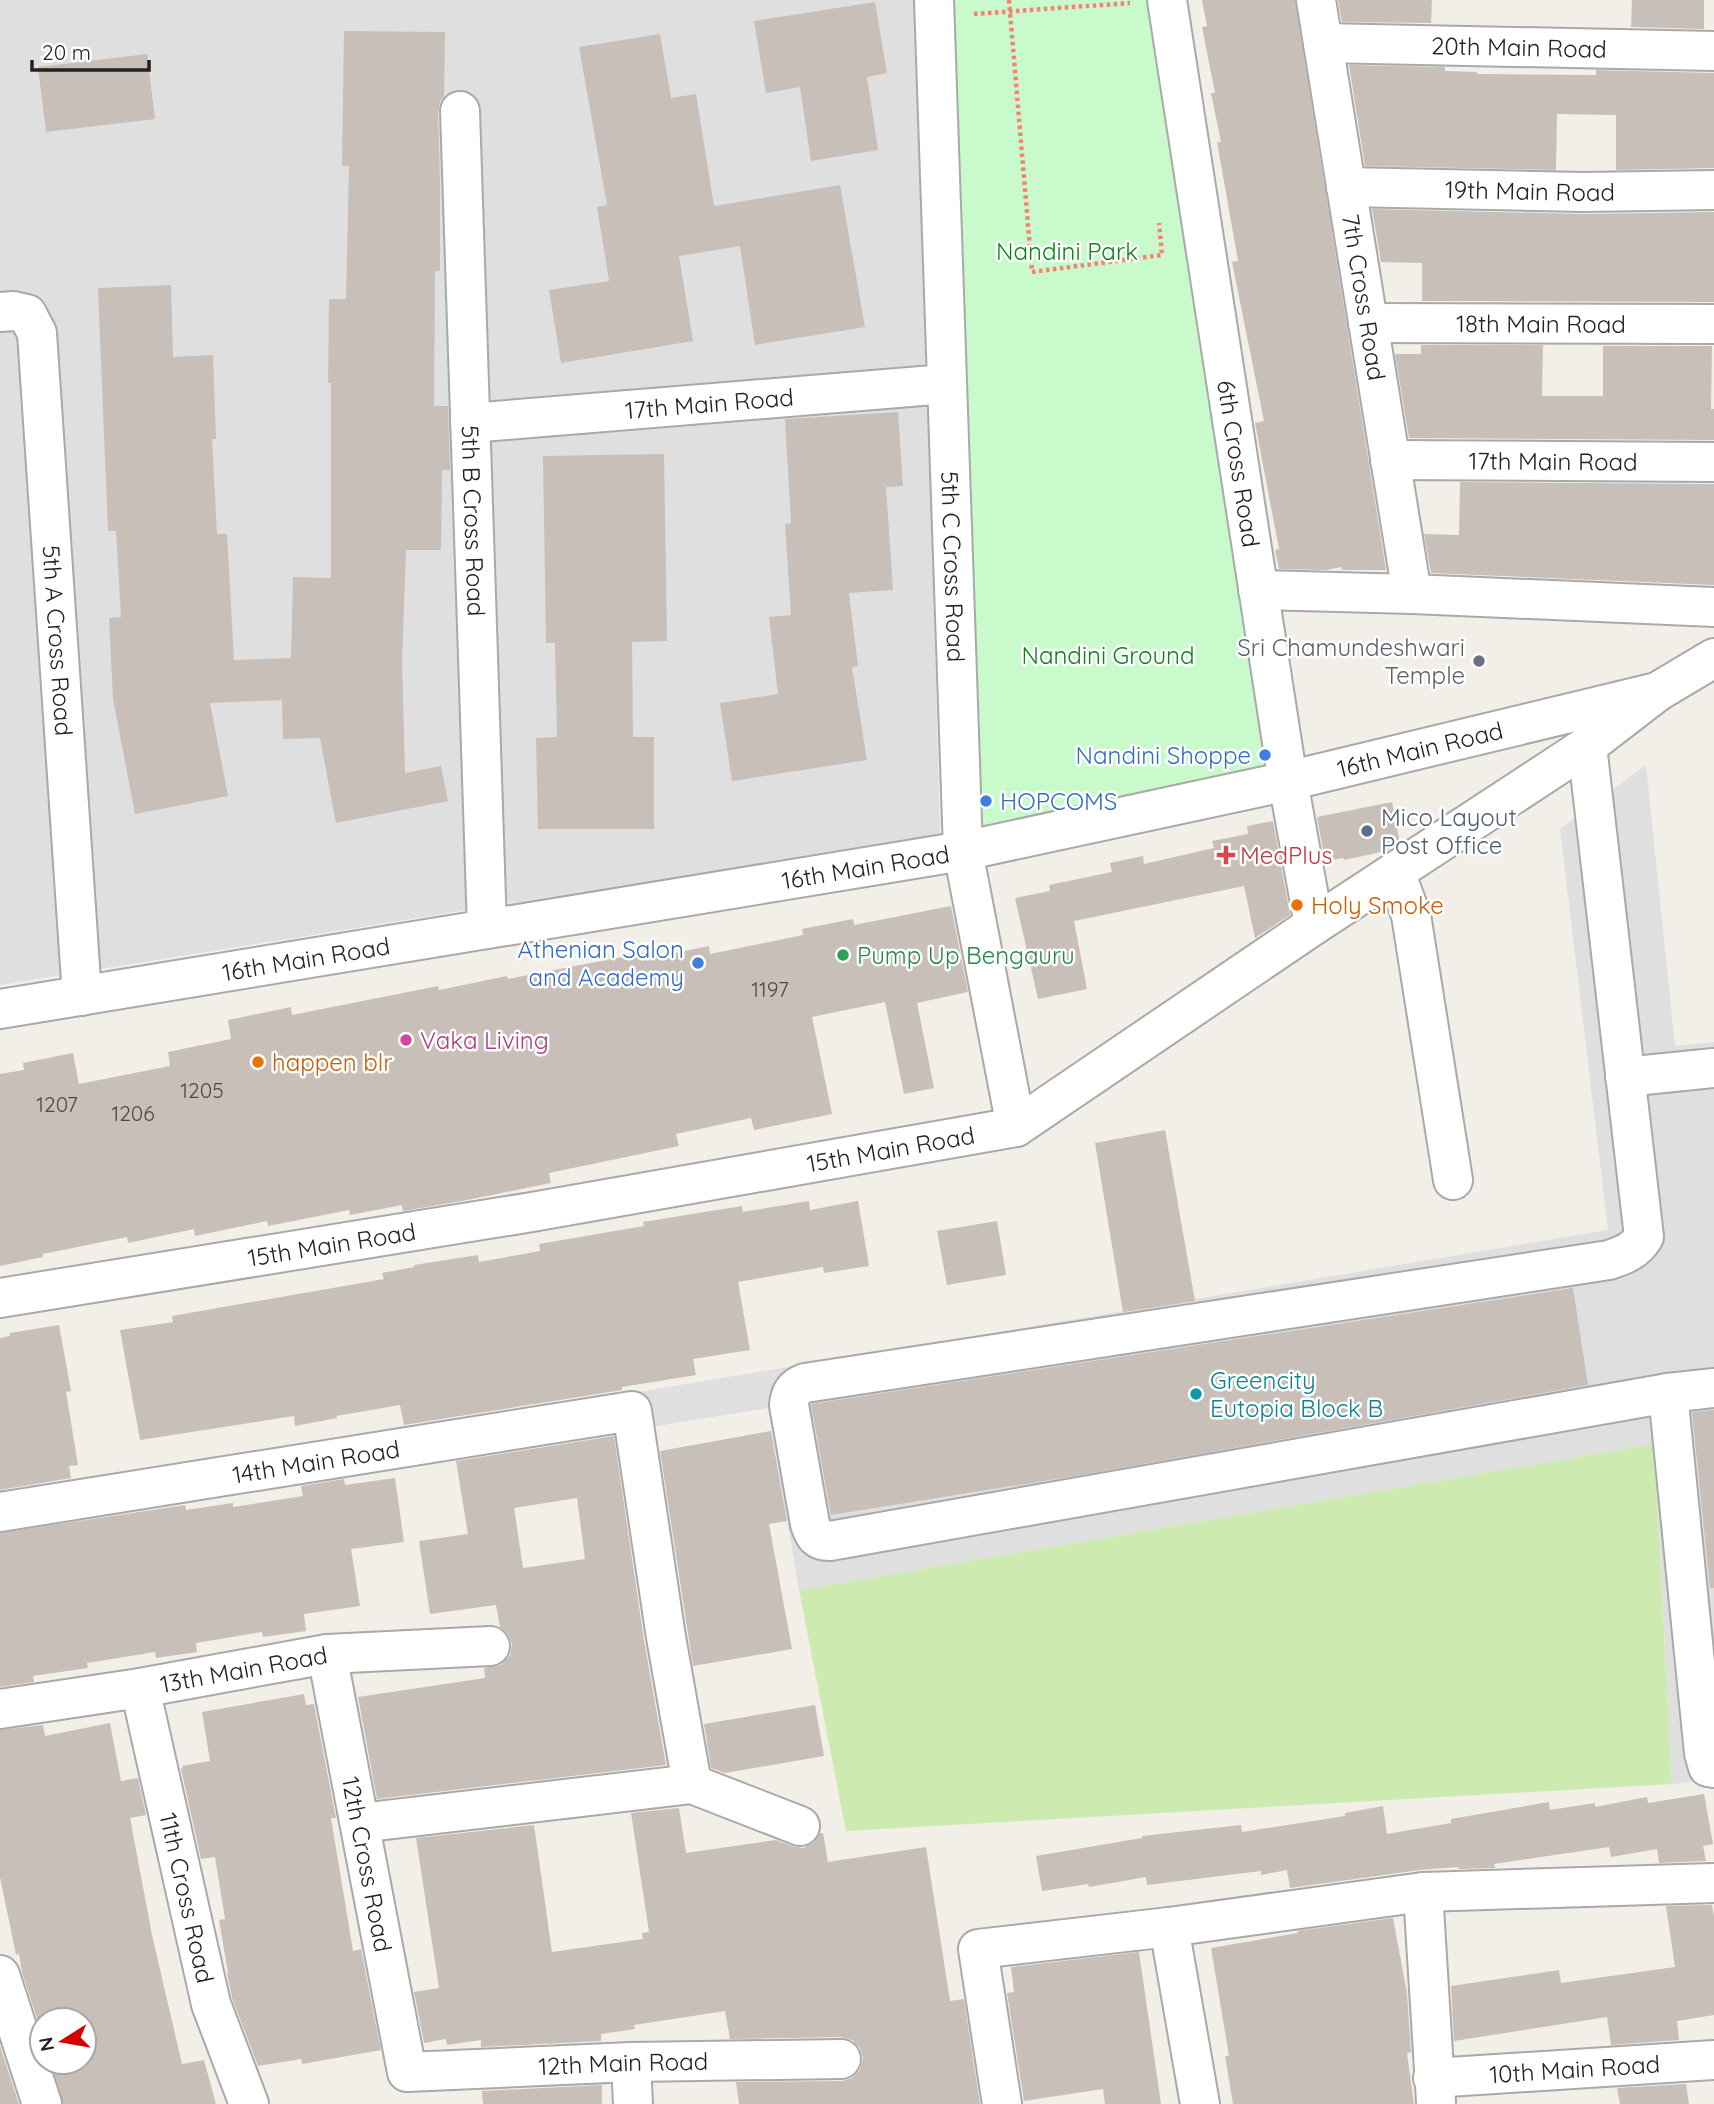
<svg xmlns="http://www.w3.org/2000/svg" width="1714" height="2104" font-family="Quicksand,sans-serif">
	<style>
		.residential { fill: #e0dfdf }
		.grass { fill: #cdebb0 }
		.park { fill: #c8facc }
		.building { fill: #c7bfb8; fill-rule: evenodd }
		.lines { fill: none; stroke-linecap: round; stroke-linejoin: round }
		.minor-casing { stroke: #a9a9a9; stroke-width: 42 }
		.path { stroke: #fa8072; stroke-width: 4.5; stroke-dasharray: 3.5 3.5; stroke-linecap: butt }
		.minor { stroke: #fff; stroke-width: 38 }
		.worship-dot { fill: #6b7280; stroke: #fff; stroke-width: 2.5 }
		.shop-dot { fill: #3f7fe0; stroke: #fff; stroke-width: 2.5 }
		.service-dot { fill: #5c6f8a; stroke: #fff; stroke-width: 2.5 }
		.health-dot { fill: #e0444e; stroke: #fff; stroke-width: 2.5 }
		.food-dot { fill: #e8710a; stroke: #fff; stroke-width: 2.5 }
		.leisure-dot { fill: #2e9e5b; stroke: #fff; stroke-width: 2.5 }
		.hotel-dot { fill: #d1479c; stroke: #fff; stroke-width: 2.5 }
		.culture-dot { fill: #0f9aa8; stroke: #fff; stroke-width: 2.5 }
		.labels { text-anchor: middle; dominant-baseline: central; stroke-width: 5; stroke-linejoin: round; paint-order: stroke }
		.number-label { font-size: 21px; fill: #4b4948 }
		.street-label { font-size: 24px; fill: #222; stroke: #fff }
		.park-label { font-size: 24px; fill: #0c8416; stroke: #fff }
		.worship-label { font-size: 24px; fill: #5b616d; stroke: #fff; text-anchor: end }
		.shop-label { font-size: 24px; fill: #366cbe; stroke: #fff; text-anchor: end }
		.service-label { font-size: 24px; fill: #4e5e75; stroke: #fff; text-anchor: start }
		.health-label { font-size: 24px; fill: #be3a42; stroke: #fff; text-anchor: start }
		.food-label { font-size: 24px; fill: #c56008; stroke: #fff; text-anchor: start }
		.leisure-label { font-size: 24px; fill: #27864d; stroke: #fff; text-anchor: start }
		.hotel-label { font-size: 24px; fill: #b23c85; stroke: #fff; text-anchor: start }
		.culture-label { font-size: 24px; fill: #0d838f; stroke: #fff; text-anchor: start }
	</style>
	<rect width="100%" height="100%" fill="#f2efe9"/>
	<path class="residential" d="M0,0H917L940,834L0,985Z
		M1646,765L1675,1046L1714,1042V1780L1672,1784L1654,1444L799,1590L768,1408L645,1428L639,1392L1608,1230L1560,829Z"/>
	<path class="grass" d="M1654,1444L1672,1784L846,1831L799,1590Z"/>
	<path class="park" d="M944,0H1148L1202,365L1270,769L975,835Z"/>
	<path class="building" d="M1202,0H1295L1386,570H1342L1341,567L1326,570L1279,569L1275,550L1279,549L1255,423L1264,421L1232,262L1238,261L1217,142H1221L1211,93H1215L1202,27L1207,26Z
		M1338,0H1432L1431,23L1342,22Z
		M1632,0H1704V29L1631,27Z
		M875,2L887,73L867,77L878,150L811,161L800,87L766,93L754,21Z
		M344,31L445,32L444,97L440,101L438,112L440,183V271H435L434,406H448L450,470H442L441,550H406L402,661L405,773L441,766L448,801L336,823L320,738L283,739L282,700L210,703L228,796L135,814L113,699L109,618L121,617L116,531H108L98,288L171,285L173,357L213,355L216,439H212L217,534H227L234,660L291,658L293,577L331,578V383H328L329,299H346L349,166H342Z
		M660,34L671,98L696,94L714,206L840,185L865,327L755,345L740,246L679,256L693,341L561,363L549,290L609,281L597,207L607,205L579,47Z
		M147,54L155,119L46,132L38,67Z
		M1349,65L1445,67V71L1477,72V74L1596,75V70L1714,73V168L1616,170V115L1557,114L1556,170L1365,166Z
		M1372,209L1583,214L1714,212V302L1422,301V263L1381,262Z
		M1421,345H1543L1542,396H1603V346H1712L1711,409H1714V440L1409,438L1395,354H1421Z
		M898,412L903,486L886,487L893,590L849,593L858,666L852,667L867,760L732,781L720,703L778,694L769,617L791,615L785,524L791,523L785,419Z
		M664,454L667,641L632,642L633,737H654V829H538L536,738L557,737L555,643H546L543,456Z
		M1460,482L1714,484V585L1431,573L1424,534L1459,535Z
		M1392,802L1400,843L1386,851L1344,860L1343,858L1325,861L1317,817Z
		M1273,821L1290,915L1255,938L1244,886L1074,921L1087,989L1038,999L1015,898L1050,891L1049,885L1112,872L1110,863L1143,856L1144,864L1214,848L1212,841L1248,834L1247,826Z
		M951,906L968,992L917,1003L934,1088L904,1094L885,1002L812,1017L832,1114L754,1130L751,1118L676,1134L679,1146L549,1173L551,1183L462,1201L403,1211L402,1205L350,1215L349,1210L268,1226L267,1221L195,1236L194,1229L128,1243L127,1237L43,1254V1257L0,1266V1074L24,1070L23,1063L73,1053L79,1084L170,1066L168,1052L231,1039L228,1020L291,1007L292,1015L438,986L439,990L507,976L508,979L648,952L650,958L709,946L710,954L803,935L802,929L853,919L854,925Z
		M1165,1130L1195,1301L1123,1312L1095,1143Z
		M809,1201L810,1210L858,1201L869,1266L824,1273L823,1267L738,1282L750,1350L693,1359L696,1375L622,1387V1390L404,1425L400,1405L336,1416L337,1418L295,1426L294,1416L140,1440L120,1330L173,1322L172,1316L384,1279L382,1273L414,1267V1265L478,1255L479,1262L540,1251L539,1244L644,1226L643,1222L742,1206L743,1212Z
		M997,1221L1006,1275L947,1285L937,1231Z
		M1573,1288L1588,1385L1081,1475L831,1515L811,1404Z
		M59,1325L71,1391L66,1392L78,1465L69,1466L71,1478L0,1490V1338L10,1336V1333Z
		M1714,1410V1588H1710L1692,1412Z
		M771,1431L787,1521L769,1524L792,1649L693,1666L660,1451Z
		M614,1436L644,1640L666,1765L377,1799L358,1697L485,1678L484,1668L501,1665L510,1655L512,1644L508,1634L500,1627L496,1605L430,1614L419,1541L468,1534L456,1461ZM577,1498L585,1559L523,1568L514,1508Z
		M395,1478L404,1542L351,1549L360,1606L304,1614L306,1631L263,1637L262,1632L196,1643L197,1652L156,1658L155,1652L87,1663L88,1668L33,1676L34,1682L0,1687V1533L185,1505L186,1510L233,1503V1507L303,1496L301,1486L344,1479L345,1485Z
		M304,1694L306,1705L314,1704L336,1818H331L353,1951L361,1949L381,2050L302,2064L301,2059L258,2066L232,1998L227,1973H228L219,1920L225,1919L215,1857L201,1859L181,1769L183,1768L182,1766L210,1761L202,1712Z
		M815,1705L824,1756L725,1773L711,1768L704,1724Z
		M110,1723L121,1781L138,1778L146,1815L130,1818L152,1935L182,2064L204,2060L216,2104H63L51,2062H84V2020H42V2033L22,1973L19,1954L16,1955L0,1877V1730L43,1725L45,1736Z
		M1704,1794L1713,1844L1703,1846L1706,1861L1659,1863L1657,1849L1611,1857L1609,1847L1494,1864L1495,1868L1459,1869L1458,1867L1420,1870L1290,1888L1287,1870L1261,1875V1871L1147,1885L1146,1877L1089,1887L1088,1884L1042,1891L1036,1856L1142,1838V1836L1241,1825L1242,1832L1345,1816V1813L1383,1806L1387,1834L1451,1823V1819L1549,1802L1550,1810L1595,1803V1807L1647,1797L1648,1803Z
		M679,1808L686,1853L776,1840L792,1846L803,1848L813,1843L820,1833H823L828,1862L926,1847L950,2001L964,1999L980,2104H739L736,2082L842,2081L852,2078L860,2070L863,2058L860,2048L852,2040L841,2037L730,2039L725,2011L634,2025L635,2029L601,2034V2041L481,2047V2040L447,2045L446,2039L424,2043L414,1992L439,1988L416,1838L534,1825L552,1952L643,1939L642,1933L649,1932L631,1813Z
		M1712,1905L1714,1916V2015L1677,2021L1679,2040L1611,2045L1607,2017L1454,2041L1451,1986L1559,1970L1561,1983L1675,1967L1666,1906Z
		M1393,1918L1407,1993L1411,2052L1407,2053L1414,2104H1233L1225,2056H1229L1211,1948L1298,1933L1297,1931Z
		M1139,1952L1161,2104H1105L1103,2089L1024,2101L1007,1993L1014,1992L1011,1967Z
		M0,2046L19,2104H0Z
		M1686,2084L1689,2104H1620L1617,2088Z
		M602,2085V2104H483L482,2091Z"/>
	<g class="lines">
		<g class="minor-casing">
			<g id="minor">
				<path id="s1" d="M934,0L963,851L1016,1127"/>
				<path id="s2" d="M1167,0L1288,781L1314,925"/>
				<path id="s3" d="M1316,0L1412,594"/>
				<path id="s4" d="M1323,43L1714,51"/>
				<path id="s5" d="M460,111L487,929"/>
				<path id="s6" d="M1346,187L1583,192L1714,190"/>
				<path id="s7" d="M0,312L13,311L27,314L37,333L82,996"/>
				<path id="s8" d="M1368,323L1714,324"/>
				<path id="s9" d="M470,423L946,384"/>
				<path id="s10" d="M1390,460L1714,462"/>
				<path d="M1258,590L1412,594L1714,607"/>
				<path d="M1587,746L1644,1237C1635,1251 1624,1255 1609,1260L805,1383C794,1387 790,1393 789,1405L810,1524C814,1536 817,1541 830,1541L1668,1393L1714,1388"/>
				<path d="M1395,872L1411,915L1453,1180"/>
				<path id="s11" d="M0,1009L963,851L1288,781L1657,692L1714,658"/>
				<path d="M1625,1077L1714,1068"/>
				<path id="s12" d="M0,1298L532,1212L1016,1127L1314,925L1587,746L1657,692"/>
				<path d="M1668,1393L1704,1753L1708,1767L1714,1768"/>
				<path id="s13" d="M0,1512L632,1411L666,1637L692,1784"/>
				<path id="s14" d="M327,1654L407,2072L631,2062L841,2059"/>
				<path id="s15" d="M140,1688L211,2004L249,2104"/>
				<path id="s16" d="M0,1709L140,1688L327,1654L490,1646"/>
				<path d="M360,1823L692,1784L800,1826"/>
				<path d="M1423,1892L1436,2102"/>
				<path d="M1169,1927L1200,2104"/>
				<path d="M0,1975L42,2104"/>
				<path d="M631,2062L633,2104"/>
				<path id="s17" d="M1433,2078L1714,2060"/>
				<path d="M1002,2104L978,1949L1169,1927L1423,1892L1714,1883"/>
			</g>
		</g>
		<path class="path" d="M1009,0L1032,272L1162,255L1159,223
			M974,14L1130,3"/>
		<use href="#minor" class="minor"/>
	</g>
	<circle class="worship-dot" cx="1479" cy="661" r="7"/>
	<g class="shop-dot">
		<circle cx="1265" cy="755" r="7"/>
		<circle cx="986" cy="801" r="7"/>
		<circle cx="698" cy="963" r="7"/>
	</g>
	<circle class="service-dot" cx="1367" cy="831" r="7"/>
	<path class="health-dot" d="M1222.5 844.5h7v7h7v7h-7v7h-7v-7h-7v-7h7z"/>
	<g class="food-dot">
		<circle cx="1297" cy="905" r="7"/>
		<circle cx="258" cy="1062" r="7"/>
	</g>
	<circle class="leisure-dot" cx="843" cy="955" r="7"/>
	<circle class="hotel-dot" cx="406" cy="1040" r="7"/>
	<circle class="culture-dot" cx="1196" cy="1394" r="7"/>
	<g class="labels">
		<g class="number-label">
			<text x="770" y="989">1197</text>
			<text x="202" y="1090">1205</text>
			<text x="57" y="1104">1207</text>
			<text x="133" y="1113">1206</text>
		</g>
		<g class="street-label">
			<text stroke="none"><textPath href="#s4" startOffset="196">20th Main Road</textPath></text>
			<text stroke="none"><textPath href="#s6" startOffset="184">19th Main Road</textPath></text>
			<text stroke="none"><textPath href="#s3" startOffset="301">7th Cross Road</textPath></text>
			<text stroke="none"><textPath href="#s8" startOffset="173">18th Main Road</textPath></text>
			<text stroke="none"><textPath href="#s9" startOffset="240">17th Main Road</textPath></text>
			<text stroke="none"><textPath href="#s10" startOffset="163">17th Main Road</textPath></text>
			<text stroke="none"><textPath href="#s2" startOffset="469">6th Cross Road</textPath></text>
			<text stroke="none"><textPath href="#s5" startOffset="410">5th B Cross Road</textPath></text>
			<text stroke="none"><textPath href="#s1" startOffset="567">5th C Cross Road</textPath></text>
			<text stroke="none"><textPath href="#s7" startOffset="357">5th A Cross Road</textPath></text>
			<text stroke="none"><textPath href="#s11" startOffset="1444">16th Main Road</textPath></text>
			<text stroke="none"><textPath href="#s11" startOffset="877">16th Main Road</textPath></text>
			<text stroke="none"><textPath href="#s11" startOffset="310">16th Main Road</textPath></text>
			<text stroke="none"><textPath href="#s12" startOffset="903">15th Main Road</textPath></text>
			<text stroke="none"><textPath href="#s12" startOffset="336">15th Main Road</textPath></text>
			<text stroke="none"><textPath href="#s13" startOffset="320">14th Main Road</textPath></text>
			<text stroke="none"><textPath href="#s16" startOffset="247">13th Main Road</textPath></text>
			<text stroke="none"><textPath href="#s14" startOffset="214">12th Cross Road</textPath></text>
			<text stroke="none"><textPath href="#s15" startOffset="215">11th Cross Road</textPath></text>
			<text stroke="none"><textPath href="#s14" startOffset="642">12th Main Road</textPath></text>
			<text stroke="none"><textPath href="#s17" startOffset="142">10th Main Road</textPath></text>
		</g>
		<g class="park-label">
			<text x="1067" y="251">Nandini Park</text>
			<text x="1108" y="655">Nandini Ground</text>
		</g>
		<g class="worship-label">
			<text x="1465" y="647">Sri Chamundeshwari<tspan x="1465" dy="28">Temple</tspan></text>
		</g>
		<g class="shop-label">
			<text x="1251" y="755">Nandini Shoppe</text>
			<text x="1000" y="801" text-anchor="start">HOPCOMS</text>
			<text x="684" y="949">Athenian Salon<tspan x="684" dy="28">and Academy</tspan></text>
		</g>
		<g class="service-label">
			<text x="1381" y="817">Mico Layout<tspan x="1381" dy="28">Post Office</tspan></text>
		</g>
		<g class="health-label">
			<text x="1240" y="855">MedPlus</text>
		</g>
		<g class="food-label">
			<text x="1311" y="905">Holy Smoke</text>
			<text x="272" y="1062">happen blr</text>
		</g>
		<g class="leisure-label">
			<text x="857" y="955">Pump Up Bengauru</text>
		</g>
		<g class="hotel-label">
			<text x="420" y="1040">Vaka Living</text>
		</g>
		<g class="culture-label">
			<text x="1210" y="1380">Greencity<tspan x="1210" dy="28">Eutopia Block B</tspan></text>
		</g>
	</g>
	<g transform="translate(63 2041) rotate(259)"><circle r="33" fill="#ffffff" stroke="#a7a7a7" stroke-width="2"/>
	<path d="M0-5L12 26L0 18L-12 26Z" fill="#d40000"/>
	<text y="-10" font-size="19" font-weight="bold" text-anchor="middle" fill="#222222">N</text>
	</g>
	<path d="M32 60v10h117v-10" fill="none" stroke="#222222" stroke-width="3.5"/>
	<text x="42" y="60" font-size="21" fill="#222222" stroke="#ffffff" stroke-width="5" paint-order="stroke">20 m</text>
</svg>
